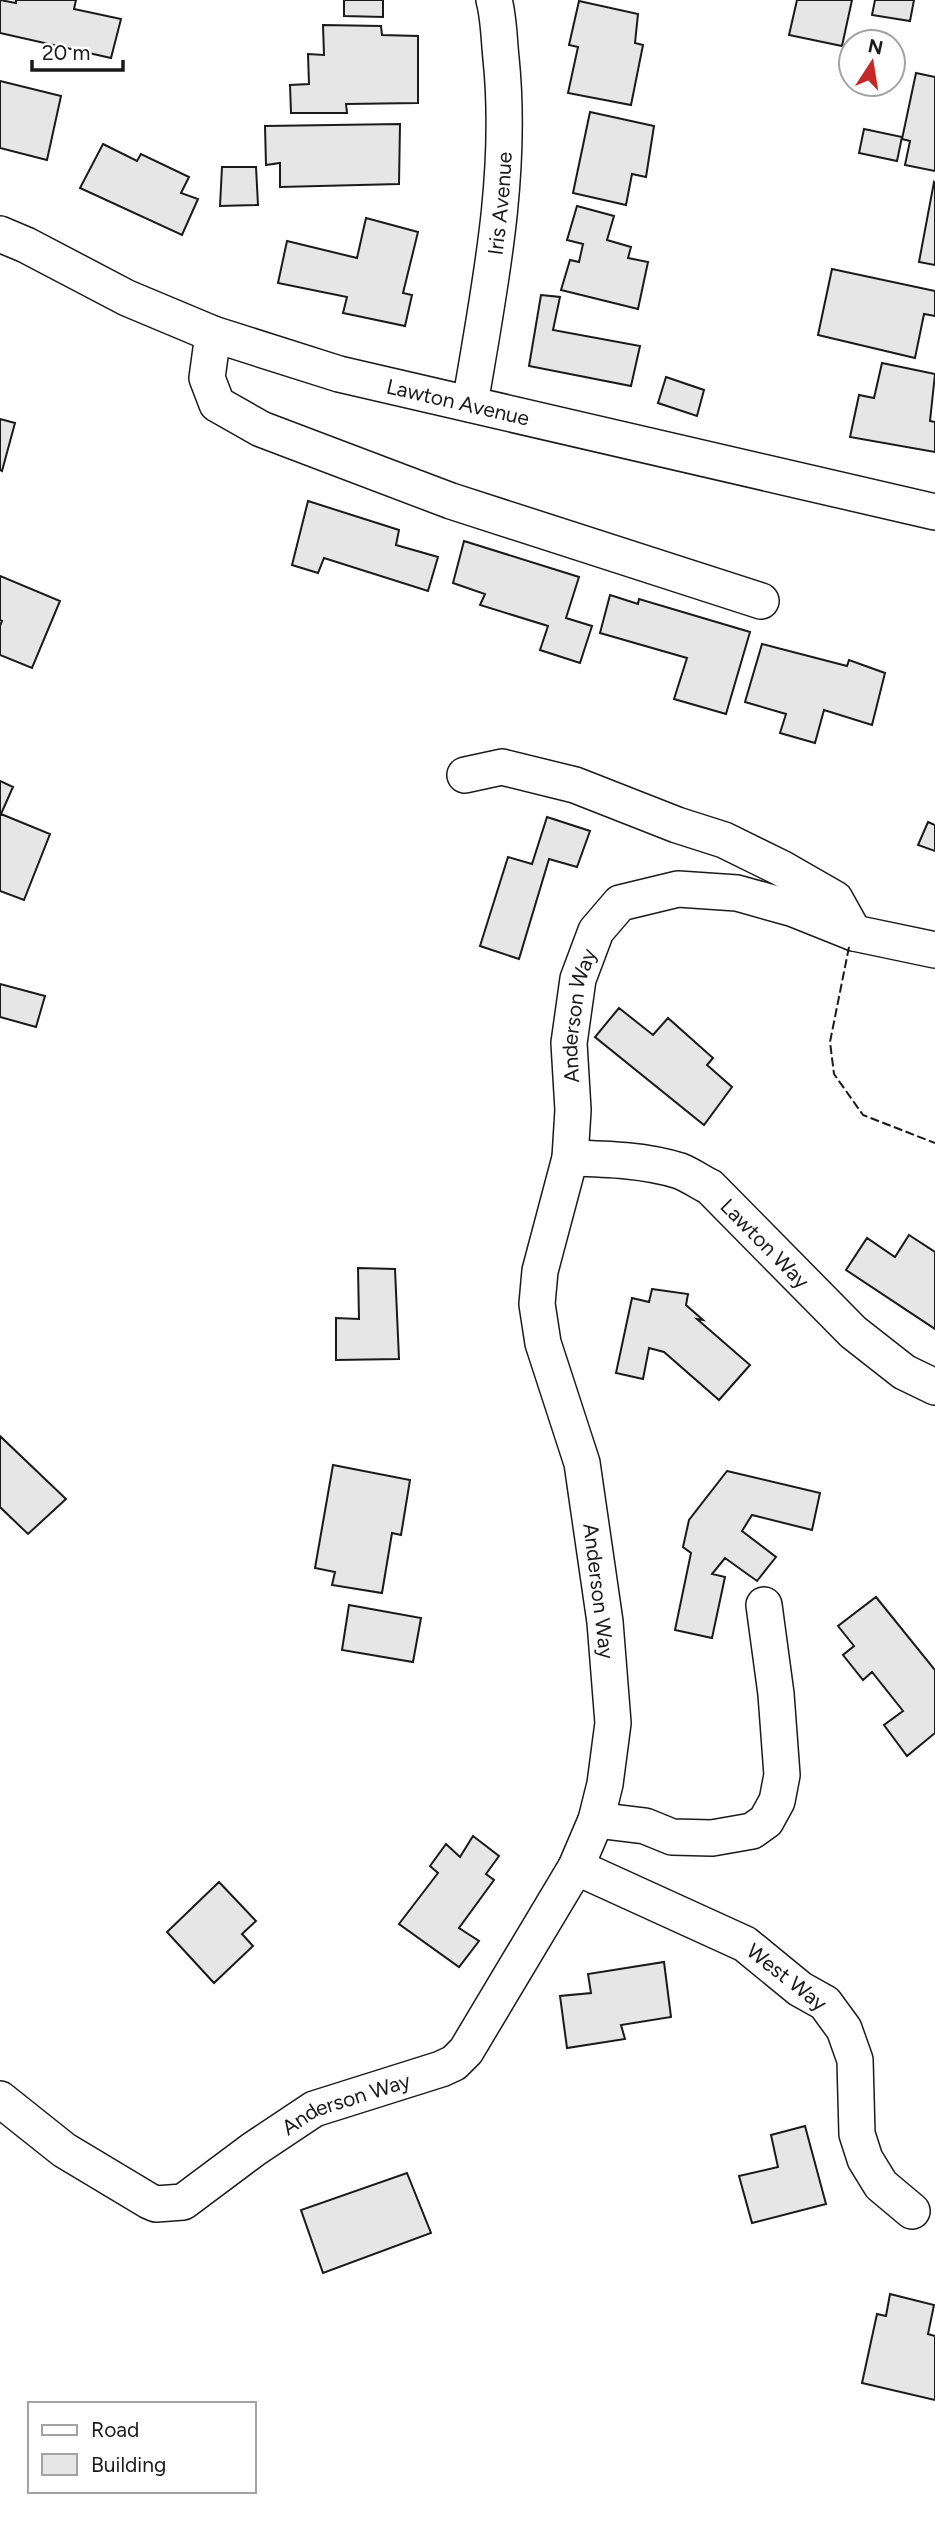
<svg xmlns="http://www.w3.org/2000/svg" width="935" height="2521" font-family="Figtree,sans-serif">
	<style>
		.building { fill: #e6e6e6; stroke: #1a1a1a; stroke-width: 2 }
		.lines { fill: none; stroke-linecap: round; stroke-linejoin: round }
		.minor-casing { stroke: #1a1a1a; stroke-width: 38 }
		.minor { stroke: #fff; stroke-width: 35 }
		.fence { stroke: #1a1a1a; stroke-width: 2; stroke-dasharray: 9 3.5; stroke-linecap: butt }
		.labels { text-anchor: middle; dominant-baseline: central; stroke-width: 5; stroke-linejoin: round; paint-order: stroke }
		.street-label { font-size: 21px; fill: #1a1a1a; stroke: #fff }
	</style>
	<rect width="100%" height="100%" fill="#fff"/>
	<path class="building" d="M0,0L16,3V0H76L74,9L121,19L111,58L0,33Z
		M344,0H383V17L344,16Z
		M797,0H852L842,46L789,35Z
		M875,0H914L910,21L872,15Z
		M579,1L638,14L635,43L643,45L631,105L568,93L578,47L569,45Z
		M323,25L381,26L382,35L418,36V103L346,104L347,113H291L290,85L309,84L308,54L324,55Z
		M916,73L935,77V171L905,165L910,141L902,139Z
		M0,81L61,96L47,160L0,148Z
		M590,112L654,126L646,177L632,174L626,205L573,193Z
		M400,124L399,184L280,187V163L266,165L265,126Z
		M864,129L902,137L897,161L859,153Z
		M103,144L137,161L141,154L189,177L181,193L198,199L182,235L80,188Z
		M222,167H256L258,205L220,206Z
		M934,182L935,183V265L919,262Z
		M577,206L614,216L607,240L631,247L628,258L648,262L638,309L561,290L570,260L579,262L583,244L567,240Z
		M366,218L418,232L403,293L412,295L405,326L343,313L347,297L278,283L287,241L357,258Z
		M832,269L935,291V316L924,314L915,358L818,335Z
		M541,295L560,297L553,330L640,346L631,386L529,366Z
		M882,363L935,374L930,421L935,422V452L850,437L859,395L874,398Z
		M666,377L704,390L697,416L658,403Z
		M0,419L15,423L2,471L0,470Z
		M308,501L399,530L396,545L438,557L428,591L324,558L318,573L292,565Z
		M464,541L579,577L566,618L592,626L580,663L540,650L548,626L480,605L485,594L453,583Z
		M0,576L60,601L32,668L0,655V626L2,621L0,620Z
		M610,595L638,604L639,599L750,632L726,714L674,699L687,658L600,633Z
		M762,644L847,666L849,660L885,673L872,725L824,710L815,743L780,733L786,714L745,702Z
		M0,781L13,787L1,814L50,834L24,900L0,891Z
		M547,817L590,831L577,867L549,859L519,959L480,946L508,857L532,864Z
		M928,822L935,825V851L918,845Z
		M0,984L45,996L36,1027L0,1017Z
		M619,1008L653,1035L668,1018L713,1058L707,1065L732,1087L704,1125L595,1037Z
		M909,1235L935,1252V1329L846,1270L867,1238L895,1257Z
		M358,1268L395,1269L399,1359L336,1360V1318L359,1319Z
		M652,1289L688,1294L686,1305L703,1320L697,1319L750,1365L719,1400L664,1352L649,1348L643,1379L616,1373L632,1298L649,1302Z
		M0,1436L66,1499L28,1534L0,1507Z
		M333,1465L410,1480L401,1535L392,1533L382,1593L332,1585L335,1572L315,1568Z
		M727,1471L820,1493L812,1530L752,1515L742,1531L776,1557L757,1581L725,1558L712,1574L725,1577L712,1638L675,1630L691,1553L683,1547L689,1520Z
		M876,1597L935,1670V1733L907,1756L884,1725L903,1711L872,1672L863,1680L843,1655L854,1646L838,1626Z
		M349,1605L421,1618L413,1662L342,1650Z
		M473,1836L499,1856L486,1874L494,1880L459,1928L479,1941L459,1967L399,1924L438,1873L430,1866L446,1844L460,1857Z
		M219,1882L256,1921L242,1934L253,1946L214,1983L167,1932Z
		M664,1962L671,2017L621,2025L625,2039L567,2048L560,1996L591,1993L588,1974Z
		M805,2126L826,2204L752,2223L739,2176L778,2167L771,2135Z
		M407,2173L431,2233L323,2273L301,2210Z
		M890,2294L934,2305L928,2334L935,2336V2400L862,2383L877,2314L886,2316Z"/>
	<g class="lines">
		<g class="minor-casing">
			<g id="minor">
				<path id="s1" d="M0,234L26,245L127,298L213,334L339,374L935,512"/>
				<path d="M213,334L207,378L217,404L261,429L451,501L761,601"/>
				<path id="s2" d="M470,404C489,290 513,175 501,58C499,40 499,18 494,0"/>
				<path d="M465,775L502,767L575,785L677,825L724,840L781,868L835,899L854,933"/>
				<path id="s3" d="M570,1158C607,1159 645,1160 680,1171C690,1175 700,1182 710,1187L853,1332L904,1372L935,1387"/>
				<path d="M596,1820L645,1826L672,1837L712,1838L752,1831L766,1821L777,1801L782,1775L776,1694L764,1605"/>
				<path d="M576,1867L745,1944L800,1989L825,2003L844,2029L855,2060L857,2134L865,2159L881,2185L912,2211"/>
				<path id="s4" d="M0,2099L64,2150L149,2201L156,2204L183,2202L254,2149L314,2109L441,2069L454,2063L466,2051L576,1867L596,1820L605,1784L613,1723L605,1622L582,1463L543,1343L537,1304L540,1271L570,1158L573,1110L569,1043L578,979L596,931L620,903L678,889L737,893L794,909L854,933L935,950"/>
			</g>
		</g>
		<use href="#minor" class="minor"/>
		<path class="fence" d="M849,947L830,1042L834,1074L863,1115L935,1143"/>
	</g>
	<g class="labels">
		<g class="street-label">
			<text stroke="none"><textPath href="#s2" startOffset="203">Iris Avenue</textPath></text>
			<text stroke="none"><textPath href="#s1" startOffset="490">Lawton Avenue</textPath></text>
			<text stroke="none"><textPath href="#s4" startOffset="1626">Anderson Way</textPath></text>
			<text stroke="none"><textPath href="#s3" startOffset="224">Lawton Way</textPath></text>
			<text transform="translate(599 1591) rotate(83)">Anderson Way</text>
			<text transform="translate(787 1977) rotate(38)">West Way</text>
			<text stroke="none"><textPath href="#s4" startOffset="408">Anderson Way</textPath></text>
		</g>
	</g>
	<rect x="28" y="2402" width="228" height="91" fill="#ffffff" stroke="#a3a3a3" stroke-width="2"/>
	<rect x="42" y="2425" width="35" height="10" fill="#ffffff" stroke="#a3a3a3" stroke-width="2"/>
	<text x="91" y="2437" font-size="21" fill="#1a1a1a">Road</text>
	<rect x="42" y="2454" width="35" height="21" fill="#e6e6e6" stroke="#a3a3a3" stroke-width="2"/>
	<text x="91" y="2472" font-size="21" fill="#1a1a1a">Building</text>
	<g transform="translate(872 63) rotate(12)"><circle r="33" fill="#ffffff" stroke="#a3a3a3" stroke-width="2"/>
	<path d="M0-5L12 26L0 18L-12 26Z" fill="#c62828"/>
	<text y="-10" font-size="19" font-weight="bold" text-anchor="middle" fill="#1a1a1a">N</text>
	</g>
	<path d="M32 60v10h91v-10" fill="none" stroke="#1a1a1a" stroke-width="3.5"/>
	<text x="42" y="60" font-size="21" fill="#1a1a1a" stroke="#ffffff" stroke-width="5" paint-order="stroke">20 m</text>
</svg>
